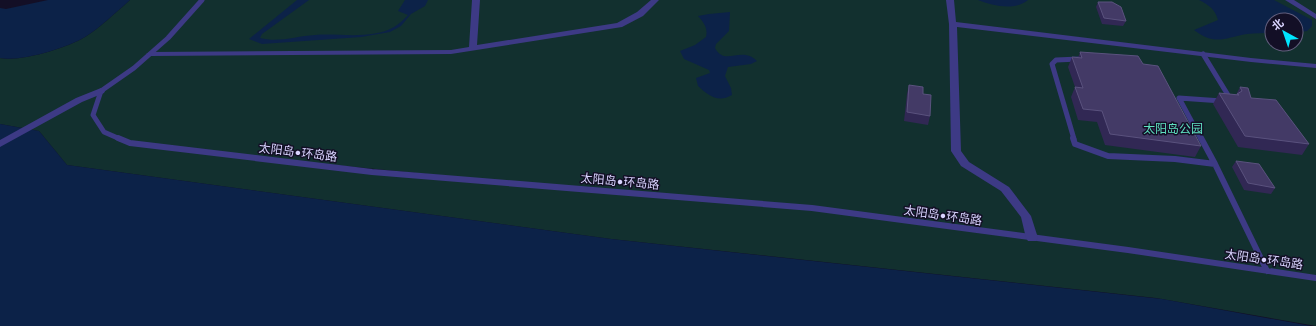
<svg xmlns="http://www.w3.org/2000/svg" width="1316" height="326" font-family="Lato,'Noto Sans SC',sans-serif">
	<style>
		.green { fill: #12302f; fill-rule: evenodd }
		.water { fill: #0c2248 }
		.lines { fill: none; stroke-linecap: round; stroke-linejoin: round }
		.lane-far1 { stroke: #3d3a85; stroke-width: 5 }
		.lane { stroke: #3d3a85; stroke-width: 6 }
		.street { fill: #3d3a85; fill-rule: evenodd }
		.wall { fill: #312854 }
		.building { fill: #433a66; stroke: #5a527e }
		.labels { text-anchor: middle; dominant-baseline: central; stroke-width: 3; stroke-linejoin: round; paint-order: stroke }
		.park-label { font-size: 12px; fill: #5fe0c0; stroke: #130f26 }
		.street-label { font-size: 12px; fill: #d9d4ff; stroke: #130f26 }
	</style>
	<rect width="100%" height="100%" fill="#130f26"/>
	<path class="green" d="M130,0H1316V326L1156,298L611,239L67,165L39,131L0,124V58C21,62 67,48 85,37C101,27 116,12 130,0ZM1272,20H1296V44H1272ZM241,156L571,188L372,172Z"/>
	<path class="water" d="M48,0H130C116,12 101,27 85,37C67,48 21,62 0,58V8L6,9Z
		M297,0H309L262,34L260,38C279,43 296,36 315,35C339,33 372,40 394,27C399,24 404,19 408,15L398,11L405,0H428L425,6L411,14L401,26L390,32L361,37L262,44L249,39Z
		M978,0H1028C1015,11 993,6 978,0Z
		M1199,0H1274L1312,20V26L1307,31L1296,33V20H1272V33C1264,33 1255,33 1247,34C1224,38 1215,46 1194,30L1218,20C1215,9 1209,5 1199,0Z
		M730,12L729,31L716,44L715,48C725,67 741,45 757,61L751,64L728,67L725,76L731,88L732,95C718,103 709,96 698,86L696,78L710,73L709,70L684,59L680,51L695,45L706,37C708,28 704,23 698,16L709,14Z
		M0,124L39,131L67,165L611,239L1162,299L1311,326H0Z"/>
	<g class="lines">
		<path class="lane-far1" d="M1203,54L1231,100
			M120,139L104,132L93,115L101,91L134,68L168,38L202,0
			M1074,139L1052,64L1056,60L1079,59
			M1201,139L1179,98L1222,101"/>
		<path class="lane" d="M118,138L130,143L372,172L812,208L1128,250L1316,278
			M1073,138L1075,144L1108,156L1175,159L1215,164L1267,271
			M1201,138L1215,164"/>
		<path class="street" d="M472,0H480L477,45L617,23L637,12L651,0H659L643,16L622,27L451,54L150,56L146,54L150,52L451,50L469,47Z
			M946,0H954L956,22L1251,58L1316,64V68L1251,62L957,27L961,151L969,162L1009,187L1031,216L1038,238L1036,241H1028L1026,238L1021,217L1001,191L961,166L951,151L949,24Z
			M1285,0H1294L1316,14V19Z
			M101,88L104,89L105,91L104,93L82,102L0,147V140L76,98Z"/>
	</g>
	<path class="wall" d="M1098,2L1126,21L1123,26L1102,24L1096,7Z
		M1080,52L1143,64L1201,146L1195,157L1105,145L1097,122L1078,120L1071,97L1075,87L1068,67L1072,57L1078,58Z
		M909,85L923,94L930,116L928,125L904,121L907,94Z
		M1240,87L1251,98L1309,144L1302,155L1238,147L1213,104L1219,93L1236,95Z
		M1236,161L1275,188L1271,194L1244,190L1232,167Z"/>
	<path class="building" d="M1098,2H1112L1121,7L1126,21L1104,18Z
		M1080,52L1138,56L1143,64L1158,66L1201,146L1110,134L1102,111L1083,109L1075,87L1083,88L1072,57L1082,58Z
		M909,85L923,87V94L931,95L930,116L907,112Z
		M1240,87L1248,88L1251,98L1276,100L1309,144L1245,136L1219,93L1239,95L1237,94L1242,91Z
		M1236,161L1259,164L1275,188L1248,183Z"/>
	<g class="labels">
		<g class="park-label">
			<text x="1173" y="128">太阳岛公园</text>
		</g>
		<g class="street-label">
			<text transform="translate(298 152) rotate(7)">太阳岛•环岛路</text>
			<text transform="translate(620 181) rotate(5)">太阳岛•环岛路</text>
			<text transform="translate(943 215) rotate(8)">太阳岛•环岛路</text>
			<text transform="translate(1264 259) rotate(8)">太阳岛•环岛路</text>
		</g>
	</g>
	<g transform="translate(1284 32) rotate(320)"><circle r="19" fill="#130f26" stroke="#625e7d"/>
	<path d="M0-3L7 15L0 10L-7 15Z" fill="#00e5ff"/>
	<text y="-6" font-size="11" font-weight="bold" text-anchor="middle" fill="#d9d4ff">北</text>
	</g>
</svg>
